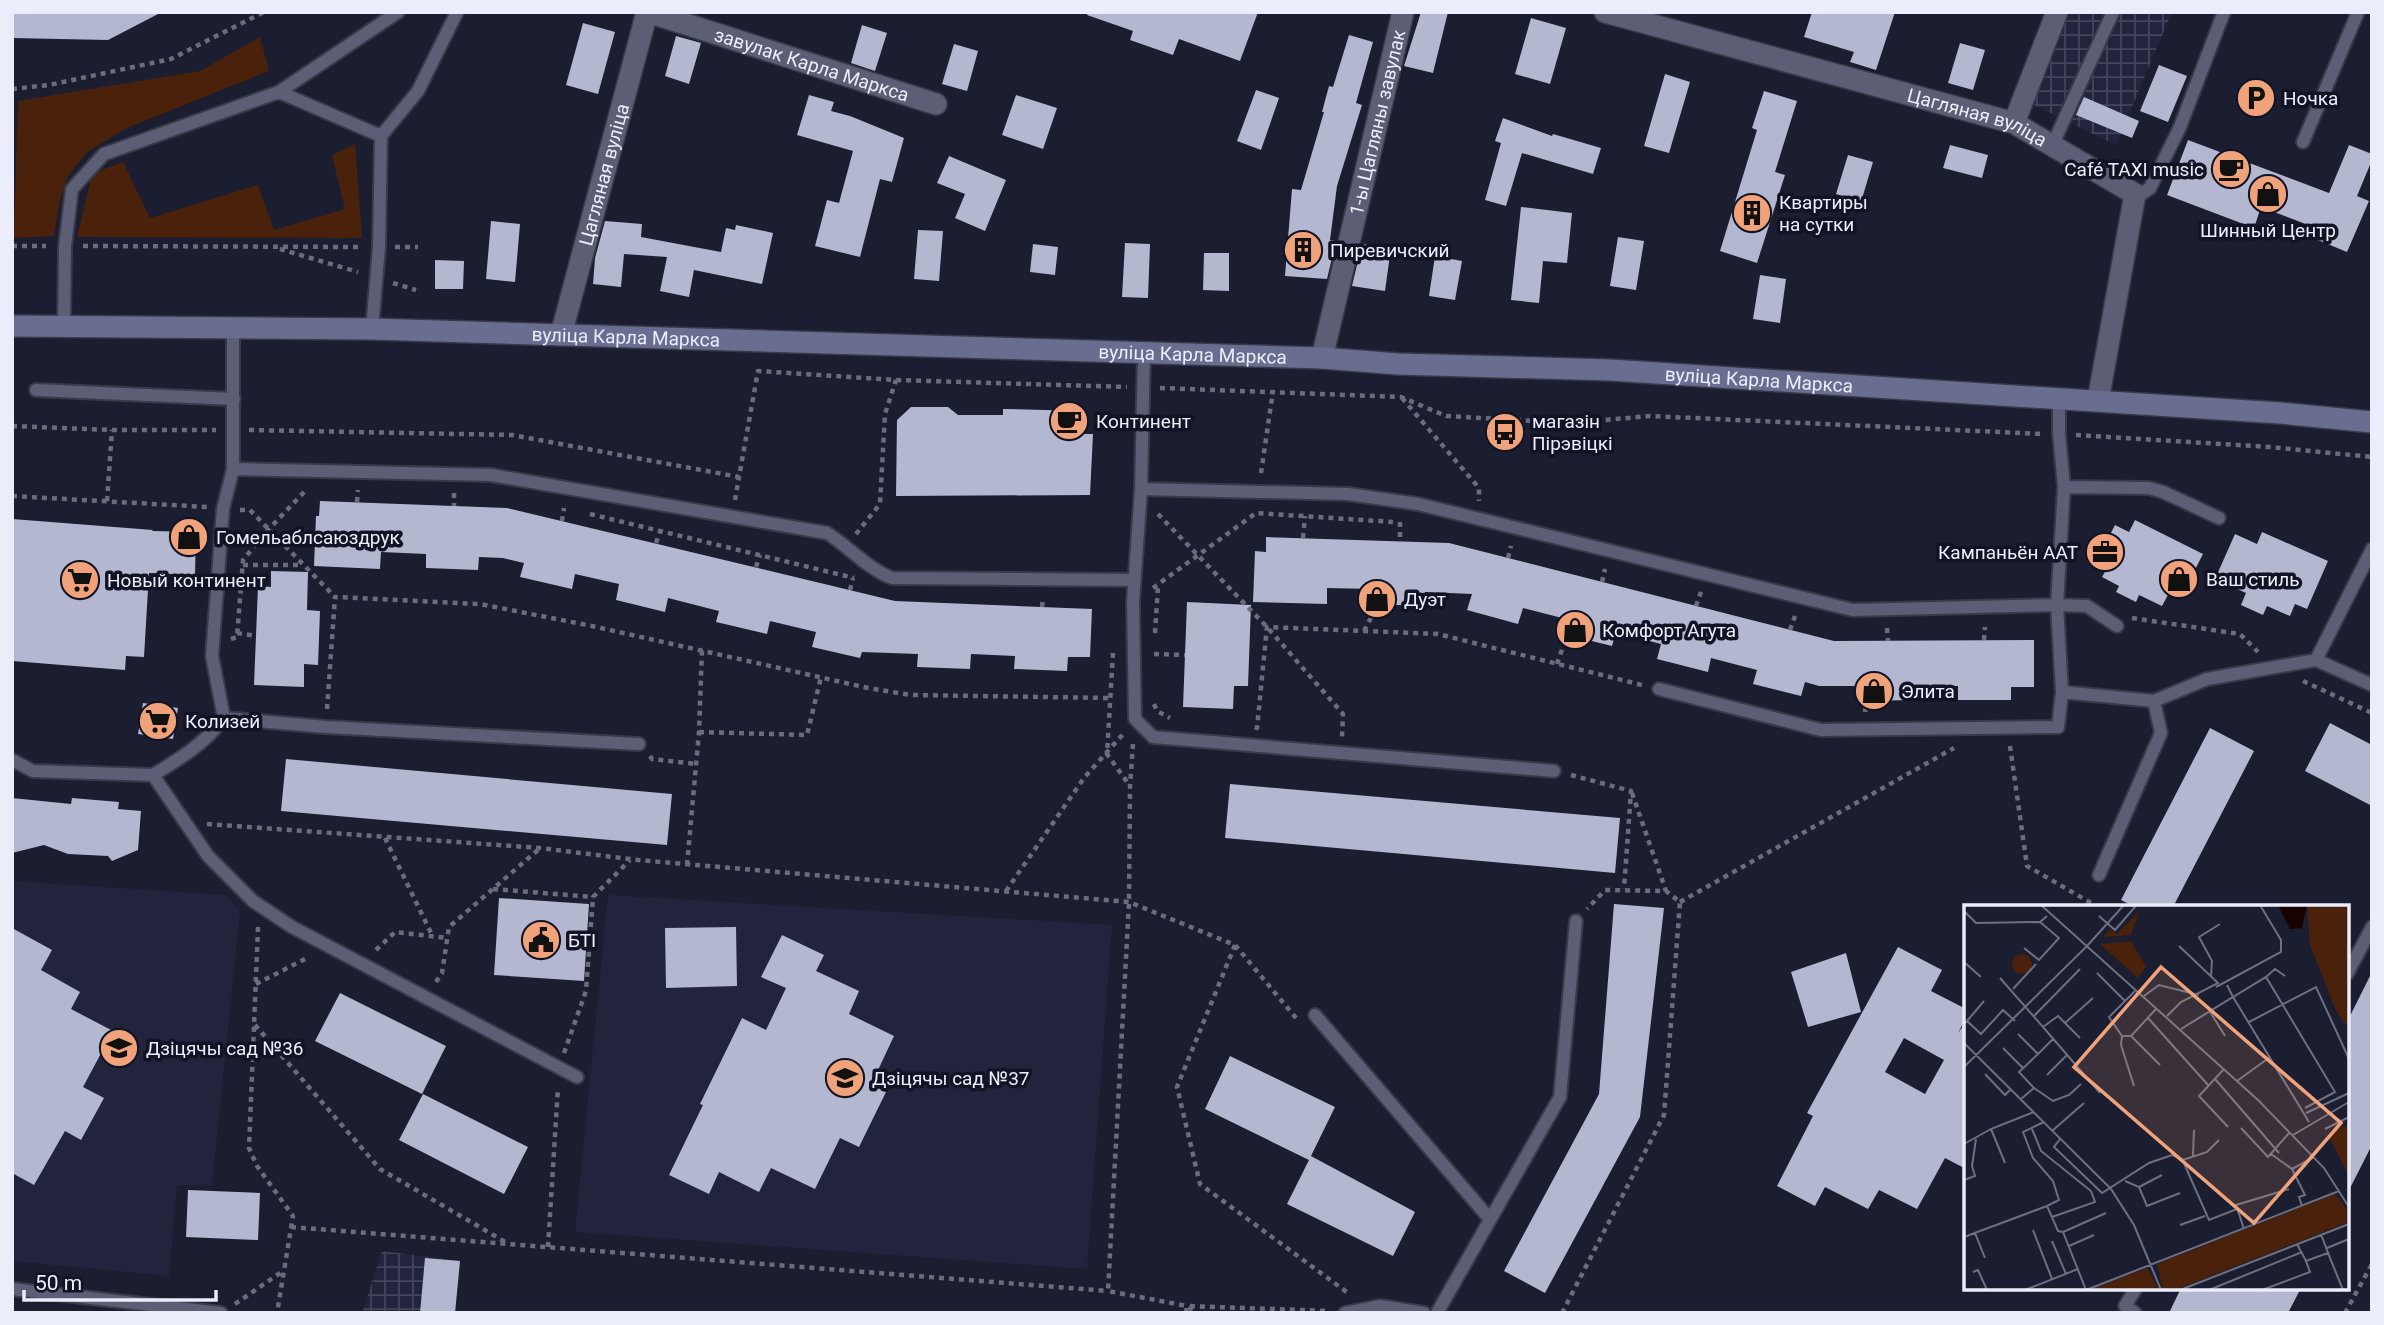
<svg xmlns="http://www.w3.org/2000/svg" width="2384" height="1325" font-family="Roboto,sans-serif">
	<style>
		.built { fill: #22243d }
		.industrial { fill: url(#industrial-grid) }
		.grass { fill: #4a220c }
		.building { fill: #b3b7d0; fill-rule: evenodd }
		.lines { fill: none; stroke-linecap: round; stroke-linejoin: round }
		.service-casing { stroke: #383a49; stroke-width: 16 }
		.minor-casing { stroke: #383a49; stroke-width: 24 }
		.secondary-casing { stroke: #383a49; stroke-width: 24 }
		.path { stroke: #6b6d7e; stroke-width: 4.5; stroke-dasharray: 5 5; stroke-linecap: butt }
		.service { stroke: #5b5e74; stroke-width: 12 }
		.minor { stroke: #5b5e74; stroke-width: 21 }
		.secondary { stroke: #696e91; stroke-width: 21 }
		.labels { text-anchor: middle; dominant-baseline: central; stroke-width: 7; stroke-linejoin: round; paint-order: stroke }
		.street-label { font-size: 19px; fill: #ebedfa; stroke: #121425 }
		.poi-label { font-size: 19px; fill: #ebedfa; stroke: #121425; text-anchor: start }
		.inset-road { fill: none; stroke: #6e7081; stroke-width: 2 }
		.view { fill: #f0a27a; fill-opacity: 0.15; stroke: #f0a27a; stroke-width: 3.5 }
		.inset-edge { fill: none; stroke: #ebedfa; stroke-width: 3.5 }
	</style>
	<defs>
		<pattern id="industrial-grid" width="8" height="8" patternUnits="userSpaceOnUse" patternTransform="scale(1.75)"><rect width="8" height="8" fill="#22243d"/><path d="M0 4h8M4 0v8" fill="none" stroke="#42445a"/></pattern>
	</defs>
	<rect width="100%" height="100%" fill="#1b1d30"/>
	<path class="built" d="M12,881L225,895L240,911L212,1185H177L169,1276L12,1261Z
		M608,895L1112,925L1087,1269L575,1232Z"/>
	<path class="industrial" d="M2068,12H2172L2116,145L2030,103Z
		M382,1251L460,1261L455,1313H362Z"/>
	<path class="grass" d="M260,37L269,71L127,128L87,152L68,176L60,199L54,236L14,238L18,101L200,71Z
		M355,144L362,238L77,237L92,174L123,162L150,218L258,185L274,230L345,209L332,155Z"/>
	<path class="building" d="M12,12H162L108,40L12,38Z
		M1088,12H1258L1240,61L1179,39L1173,55L1130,40L1133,31L1087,15Z
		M1421,12H1448L1433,73L1404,66Z
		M1812,12H1895L1876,70L1850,62L1854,52L1804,37Z
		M1531,18L1566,28L1550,84L1515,74Z
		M583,23L615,32L598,94L566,85Z
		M862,25L887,33L875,71L851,63Z
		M1349,35L1373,42L1356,103L1362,105L1337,186L1330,240L1336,241L1327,279L1285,276L1292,189L1301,190L1324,112H1322L1329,86L1333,87Z
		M676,36L701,43L689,84L665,76Z
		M1960,43L1985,50L1973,90L1948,83Z
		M954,44L978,51L967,91L942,84Z
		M2159,65L2187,76L2168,122L2140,111Z
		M1665,74L1690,82L1669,153L1644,146Z
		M1256,90L1279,98L1261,150L1237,141Z
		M1764,91L1797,101L1775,172L1785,175L1757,263L1720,251L1757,130L1752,128Z
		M809,95L834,102L831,111L850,116L904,138L892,182L880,179L860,257L815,246L827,200L839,203L853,151L797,135Z
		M1016,95L1057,108L1043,149L1002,135Z
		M2084,97L2139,121L2132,138L2076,115Z
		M1503,118L1552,136L1553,134L1601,148L1593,174L1522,153L1506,206L1485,200L1501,143L1495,141Z
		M2188,140L2329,193L2349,145L2372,154V160L2357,196L2369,201L2347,252L2313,238L2316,228L2261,207L2254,228L2167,195Z
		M1950,145L1988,155L1982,178L1943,168Z
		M1848,155L1873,162L1861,202L1836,194Z
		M949,156L1006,180L985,231L955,218L965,194L937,183Z
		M1521,207L1572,213L1567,263L1543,261L1539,303L1511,300Z
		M491,221L520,224L515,282L486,279Z
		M605,221L642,224L641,237L721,252L726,228L735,230L736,225L773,233L762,284L694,270L689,297L660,291L667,257L624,254L621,287L593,284L595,258Z
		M918,230L943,231L939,281L914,279Z
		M1618,237L1644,241L1636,290L1610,286Z
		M1125,243L1150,244L1148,298L1122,297Z
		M1033,244L1058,247L1055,275L1030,272Z
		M1362,244L1391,248L1385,291L1352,286Z
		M1204,253H1229V291L1203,290Z
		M1435,256L1462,261L1455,300L1429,296Z
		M435,260L464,261L463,289H435Z
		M1760,275L1786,279L1780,323L1753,319Z
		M911,407H948L958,415H1003V409L1084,411L1083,434H1093L1090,495L896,496L897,420Z
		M320,501L507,508L895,601L1092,609L1090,657H1068L1067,671L1014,669L1015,656L971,654L970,669L917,667L918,654L862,652L860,658L812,647L816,632L770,621L767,634L716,622L719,611L668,598L665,612L616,600L619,584L575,574L572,589L520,577L524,563L503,558L479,557L478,570L426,568V554L381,552L380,569L314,566L316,516H319Z
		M12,519L153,530L152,531L196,532L195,575L149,573L144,657L126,656L125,670L12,661Z
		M2135,520L2203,554L2180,599L2169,593L2162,606L2139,595L2136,602L2116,592L2119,586L2102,577L2106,570L2095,564L2115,525L2129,532Z
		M2262,532L2328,561L2307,609L2295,604L2290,616L2267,606L2263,615L2241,605L2246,593L2215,579L2235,534L2257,544Z
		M1266,537L1449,543L1834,641L2034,640V687H2011V700H1958V686H1914V700L1861,701V686H1819L1805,682L1801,696L1753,684L1757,670L1711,658L1708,672L1657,659L1661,644L1638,638L1616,632L1612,646L1563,634L1566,619L1523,608L1518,624L1467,610L1472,594L1425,592L1424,606L1372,604L1373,589L1327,588V604L1253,602L1255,551L1266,552Z
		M271,571L308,572L307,610L320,611L318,665L304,664V687L254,685L258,586L271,587Z
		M1187,602L1251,605L1248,686H1234L1233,709L1183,707Z
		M143,703L178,708L173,739L138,734Z
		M2330,723L2372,745V806L2305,771Z
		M2210,728L2254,751L2173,907H2135L2121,900Z
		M286,759L672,794L667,845L281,811Z
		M1230,784L1620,818L1615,873L1225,838Z
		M12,798L71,804L72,798L119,802L118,809L141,811L138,850L112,861L108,856L68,854L44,845L12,853Z
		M499,898L589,904L584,981L494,975Z
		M1614,904L1664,908L1640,1117L1545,1293L1504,1271L1599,1094Z
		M736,927L737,986L666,988L665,928Z
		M12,928L52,950L41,970L80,992L71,1009L113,1031L83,1087L104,1098L81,1140L65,1131L34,1185L12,1173Z
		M782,935L824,955L816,971L859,991L849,1014L894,1036L871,1085L886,1092L859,1147L840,1138L815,1189L771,1168L759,1192L719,1172L709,1194L669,1175L703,1105L700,1104L742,1018L766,1030L786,988L761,977Z
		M1898,947L1942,970L1931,991L1966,1009V1018L1958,1033L1966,1022V1169L1945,1158L1917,1209L1879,1190L1868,1209L1825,1187L1815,1206L1777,1186L1813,1116L1807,1113ZM1904,1038L1944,1060L1925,1094L1885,1072Z
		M1846,953L1861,1012L1808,1027L1791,972Z
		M2372,972V1145L2347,1194V1022Z
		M340,993L446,1046L422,1094L315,1041Z
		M1230,1056L1335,1107L1311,1156L1415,1212L1393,1256L1287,1204L1309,1160L1205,1109Z
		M423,1094L528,1147L504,1194L399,1140Z
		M188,1190L260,1193L258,1240L186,1237Z
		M425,1258L460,1261L455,1313H420Z
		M2181,1288H2301L2288,1313H2169Z"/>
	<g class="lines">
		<g class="service-casing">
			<path id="service" d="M279,92L381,136
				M2303,142L2358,12
				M2052,146L2113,12
				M2135,194L2143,193L2150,188L2180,127L2224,12
				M64,326L65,246L72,189L104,154L279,92L398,12
				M233,326V469L223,509L212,656L224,718L326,727L639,744
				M372,329L379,247L381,136L418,91L457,12
				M1144,352L1141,489L1133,602L1135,719L1153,737L1554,771
				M36,390L234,399
				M233,469L491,475L827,533C849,547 868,569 892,578L1134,580
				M2064,487L2149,488L2163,492L2219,518
				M1141,489L1348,494L1418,504L1853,610L2057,605L2087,606L2117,626
				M2316,660L2372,549
				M1659,689L1821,730L2058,727L2062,692L2057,605L2064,487L2059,434V398
				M2062,692L2154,701L2207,679L2316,660L2372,685
				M224,718C204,744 181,758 153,775L208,856L253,901L292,927L577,1077
				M12,760L33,771L153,775
				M2099,875L2161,733L2154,701
				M2347,974L2372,927
				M1315,1015L1489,1218
				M12,1289L221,1313
				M1345,1313L1380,1306L1424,1313
				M1437,1313L1560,1097L1576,921
				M2135,1313L2125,1306L2136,1288"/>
		</g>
		<g class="minor-casing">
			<g id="minor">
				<path id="s1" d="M648,12L936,104"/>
				<path id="s2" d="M1605,12L2014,123L2135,194L2098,401"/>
				<path d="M2014,123L2057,12"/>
				<path id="s3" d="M561,335L647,12"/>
				<path id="s4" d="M1322,358L1403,12"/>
			</g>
		</g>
		<g class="secondary-casing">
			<g id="secondary">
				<path id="s5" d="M12,326L372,329L1322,358L1398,364L1610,370L2280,413L2372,422"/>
			</g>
		</g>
		<path class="path" d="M12,89L49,85L171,59L264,12
			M12,246H46
			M83,246L361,247
			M395,247H418
			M280,249L358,272
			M393,283L416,290
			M1160,388L1401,397L1446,416L1571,423L1650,416L2043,434
			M1402,398L1479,488V501
			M12,426L112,430H216
			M249,430L512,435L739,477L758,371L896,380L1127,387
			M2076,435L2270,447L2372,457
			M1261,473L1273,391
			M454,493V506
			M12,496L207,507
			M735,500L739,477
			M107,501L112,430
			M357,502L358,490
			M240,510H250L335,597
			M590,514L854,578
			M1158,514L1267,627L1343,714L1342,737
			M562,521L564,508
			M1400,522V541
			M856,534L880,504L885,414L896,380
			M1303,538L1305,516
			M656,543L660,531
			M1508,558L1511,546
			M243,565H303
			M756,567L760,555
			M1602,582L1605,569
			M1153,588L1256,513L1393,522
			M850,590L853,578
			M1696,606L1701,592
			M1042,607L1043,597
			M2132,618L2240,634L2258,652
			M1887,628L1888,641
			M1790,630L1795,616
			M1364,631L1374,612L1375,604
			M237,633L256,636
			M1155,633L1158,586
			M231,639L237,637L243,560L269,529L307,489
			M1984,640L1985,627
			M1113,653L1107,754L1130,786
			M1154,654L1185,655
			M1557,664L1567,635
			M2303,681L2372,713
			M1154,704L1157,711L1170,718
			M327,709L335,597L480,604L592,626L868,688L911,695L1111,698
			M1865,712L1866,701
			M1255,727L1257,728L1267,627L1438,634L1642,685
			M699,732L807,735L821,677
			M1133,744L1130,786L1129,902L1108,1291L1187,1306L1197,1313
			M2010,746L2027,866L2098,907
			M650,756L652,759L696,764
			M1571,775L1631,791L1624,889
			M1632,793L1666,891
			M207,824L540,848L638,860L1129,902L1235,945L1296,1018
			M385,838L433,937
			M687,865L699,732L702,650
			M493,889L593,897
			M1006,891L1084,778L1124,733
			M1680,902L1954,748
			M258,927L249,1148L257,1166L293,1216L277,1313
			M1235,945L1177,1087L1200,1184L1348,1293
			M376,950L395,932L447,938
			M436,982L442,973L449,927L539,849
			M256,984L309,957
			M255,1025L380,1169L507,1243
			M564,1053L586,991L593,897L630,860
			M291,1227L1108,1291
			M548,1247L558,1088
			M235,1304L283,1271
			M1186,1313L1187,1306L1330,1311
			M1562,1313L1664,1115L1680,902L1666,891L1605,890L1587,909
			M2345,1313L2372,1264"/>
		<use href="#service" class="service"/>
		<use href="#minor" class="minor"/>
		<use href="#secondary" class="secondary"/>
	</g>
	<defs>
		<g id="parking-disc" transform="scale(2.0125)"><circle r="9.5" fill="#f0a27a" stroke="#121425"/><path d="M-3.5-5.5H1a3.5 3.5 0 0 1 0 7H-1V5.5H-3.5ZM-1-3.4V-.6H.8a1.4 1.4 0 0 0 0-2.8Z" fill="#111"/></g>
		<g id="cafe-disc" transform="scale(2.0125)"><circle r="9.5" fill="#f0a27a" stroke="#121425"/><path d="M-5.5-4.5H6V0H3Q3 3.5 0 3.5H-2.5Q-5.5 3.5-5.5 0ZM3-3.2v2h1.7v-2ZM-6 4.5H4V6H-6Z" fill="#111"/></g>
		<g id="shop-disc" transform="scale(2.0125)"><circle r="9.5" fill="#f0a27a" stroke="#121425"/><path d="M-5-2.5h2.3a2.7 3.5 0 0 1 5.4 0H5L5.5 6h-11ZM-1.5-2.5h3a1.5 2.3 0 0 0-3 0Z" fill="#111"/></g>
		<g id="building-disc" transform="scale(2.0125)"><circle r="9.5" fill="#f0a27a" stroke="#121425"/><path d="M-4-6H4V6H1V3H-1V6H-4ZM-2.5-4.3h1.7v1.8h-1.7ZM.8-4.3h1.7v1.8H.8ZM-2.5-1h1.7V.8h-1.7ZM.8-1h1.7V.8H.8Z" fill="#111"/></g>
		<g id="bus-disc" transform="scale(2.0125)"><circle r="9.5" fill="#f0a27a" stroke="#121425"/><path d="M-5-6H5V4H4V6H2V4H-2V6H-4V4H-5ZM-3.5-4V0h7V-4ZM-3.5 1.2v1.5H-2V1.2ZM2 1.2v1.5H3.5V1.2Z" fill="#111"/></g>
		<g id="office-disc" transform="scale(2.0125)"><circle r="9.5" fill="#f0a27a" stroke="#121425"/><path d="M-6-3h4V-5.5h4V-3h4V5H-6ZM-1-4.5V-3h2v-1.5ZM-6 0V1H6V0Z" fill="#111"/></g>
		<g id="supermarket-disc" transform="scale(2.0125)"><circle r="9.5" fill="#f0a27a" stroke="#121425"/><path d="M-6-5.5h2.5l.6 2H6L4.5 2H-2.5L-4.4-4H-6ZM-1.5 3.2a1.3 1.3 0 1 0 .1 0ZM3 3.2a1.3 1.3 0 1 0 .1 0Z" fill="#111"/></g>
		<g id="civic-disc" transform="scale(2.0125)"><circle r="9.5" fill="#f0a27a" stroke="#121425"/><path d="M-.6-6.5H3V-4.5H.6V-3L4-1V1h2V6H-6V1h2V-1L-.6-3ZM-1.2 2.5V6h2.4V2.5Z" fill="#111"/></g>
		<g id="school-disc" transform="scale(2.0125)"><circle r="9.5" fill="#f0a27a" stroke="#121425"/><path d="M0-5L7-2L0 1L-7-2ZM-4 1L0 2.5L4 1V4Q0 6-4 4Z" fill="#111"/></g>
	</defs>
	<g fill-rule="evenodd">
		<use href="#parking-disc" x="2256" y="98"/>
		<use href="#cafe-disc" x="2231" y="169"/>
		<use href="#shop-disc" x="2268" y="194"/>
		<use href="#building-disc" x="1752" y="213"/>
		<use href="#building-disc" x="1303" y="250"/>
		<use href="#cafe-disc" x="1069" y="421"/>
		<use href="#bus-disc" x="1505" y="432"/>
		<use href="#shop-disc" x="189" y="537"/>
		<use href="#office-disc" x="2105" y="552"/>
		<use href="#shop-disc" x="2179" y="579"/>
		<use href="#supermarket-disc" x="80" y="580"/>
		<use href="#shop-disc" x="1377" y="599"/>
		<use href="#shop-disc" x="1575" y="630"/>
		<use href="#shop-disc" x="1874" y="691"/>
		<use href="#supermarket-disc" x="158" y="721"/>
		<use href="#civic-disc" x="541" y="940"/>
		<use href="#school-disc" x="119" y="1048"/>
		<use href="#school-disc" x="845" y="1078"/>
	</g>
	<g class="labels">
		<g class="street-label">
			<text stroke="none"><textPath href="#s1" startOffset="172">завулак Карла Маркса</textPath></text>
			<text stroke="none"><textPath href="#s2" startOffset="387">Цагляная вуліца</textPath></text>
			<text stroke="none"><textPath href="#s4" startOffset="242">1-ы Цагляны завулак</textPath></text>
			<text stroke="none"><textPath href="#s3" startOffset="166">Цагляная вуліца</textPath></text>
			<text stroke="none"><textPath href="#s5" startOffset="614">вуліца Карла Маркса</textPath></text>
			<text stroke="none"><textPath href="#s5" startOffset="1181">вуліца Карла Маркса</textPath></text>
			<text stroke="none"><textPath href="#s5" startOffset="1748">вуліца Карла Маркса</textPath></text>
		</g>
		<g class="poi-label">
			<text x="2283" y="98">Ночка</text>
			<text x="2204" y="169" text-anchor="end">Café TAXI music</text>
			<text x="1779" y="202">Квартиры<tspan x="1779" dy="22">на сутки</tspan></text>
			<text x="2268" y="230" text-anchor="middle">Шинный Центр</text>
			<text x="1330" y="250">Пиревичский</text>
			<text x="1096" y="421">Континент</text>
			<text x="1532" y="421">магазін<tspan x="1532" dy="22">Пірэвіцкі</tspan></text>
			<text x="216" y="537">Гомельаблсаюздрук</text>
			<text x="2078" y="552" text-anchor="end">Кампаньён ААТ</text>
			<text x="2206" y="579">Ваш стиль</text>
			<text x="107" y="580">Новый континент</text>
			<text x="1404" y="599">Дуэт</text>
			<text x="1602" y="630">Комфорт Агута</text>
			<text x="1901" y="691">Элита</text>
			<text x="185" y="721">Колизей</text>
			<text x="568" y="940">БТІ</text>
			<text x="146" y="1048">Дзіцячы сад №36</text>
			<text x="872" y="1078">Дзіцячы сад №37</text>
		</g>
	</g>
	<g transform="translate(1964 905)">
		<rect width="385" height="385" fill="#1b1d30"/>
		<path d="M343,0H385V124L372,106L346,40ZM175,6L167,30L139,32L147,24L153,29ZM167,36L182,62L174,73L136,39Z" fill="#4a220c"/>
		<path d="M369,21H385V103L353,46L354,30Z" fill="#4a220c"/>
		<path d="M385,219V271L364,230Z" fill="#4a220c"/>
		<path d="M48 59a10 10 0 1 1 20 0a10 10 0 1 1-20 0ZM371,289L385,307V317L211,385H199L193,359ZM183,363L195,385H126Z" fill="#4a220c"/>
		<path d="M314,0H343L338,23L326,24Z" fill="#190100"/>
		<path class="inset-road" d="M77,0L294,195L360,263L385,302M0,6L12,18L76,17L83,11M135,11L151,25L171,2L168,0M123,41L160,0M60,43L75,55L95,33L76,17M0,57L17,72M133,68L161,96M247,71L248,56L235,32L256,19M302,72L311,64L321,71M36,73L79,122L94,111L116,133M263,80L269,92L302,72L371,187L341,203M252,82L317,47V35L296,0M49,84L72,59M180,91L195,80L235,90M192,104L167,131L196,160M245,105L261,131M203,111L217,97L254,78L215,41M69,112L116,64M184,113L244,180M3,116L20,96M285,117L352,82L385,154M101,118L129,93M0,119L3,116L17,129L39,105L51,116M79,122L136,188M217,124L269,92L345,217M54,129L74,149L55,167L70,183L57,194M158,131L145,112L171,86M167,131H158L157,140L170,181M0,138L147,284L170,320L197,385M39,143L59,163M74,149L89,134M0,162L123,41M260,164L235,191L264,222M21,169L41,190L47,184M83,170L103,150M251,174L315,248M273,176L306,152M70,183L89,196L105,190L117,179M342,208L385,188M80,217L59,227L69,253L89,276L95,295L83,301L94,326L99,327L122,385M277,223L304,252L326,227M68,224L77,246L127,286L131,297L88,312M361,224L385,212M88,226L120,198M329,230L385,197M96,234L90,242L138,288L185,258L208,250L219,255L243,247L255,235M0,239L27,224M307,249L328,264L341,290L335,292L338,301M229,251L230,225M219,256L245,315L273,304M41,258L27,224L70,207M328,264L350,252M0,275L11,271L8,261L12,234M161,276L175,282L183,301L216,288M175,282L198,270M216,320L241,311M280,324L272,300L325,284M69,325L88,374M99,327L142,308M11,328L21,353M0,332L83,301M88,336L102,369M333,339L342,356L364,348L357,329M105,341L130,330M363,343L385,334M364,348L379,385M9,367L14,365L23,385M61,385L114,364M122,385L375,286M216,385L385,319M245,385L338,347M298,385L346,367L342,356"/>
		<path class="view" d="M197,62L377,218L290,318L110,162Z"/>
		<rect width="385" height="385" class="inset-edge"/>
	</g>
	<rect width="2384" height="1325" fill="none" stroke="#ebedfa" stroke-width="28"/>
	<path d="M24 1290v10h192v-10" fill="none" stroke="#ebedfa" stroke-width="3.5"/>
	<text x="35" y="1290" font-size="21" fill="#ebedfa" stroke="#121425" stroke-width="5" paint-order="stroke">50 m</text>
</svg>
